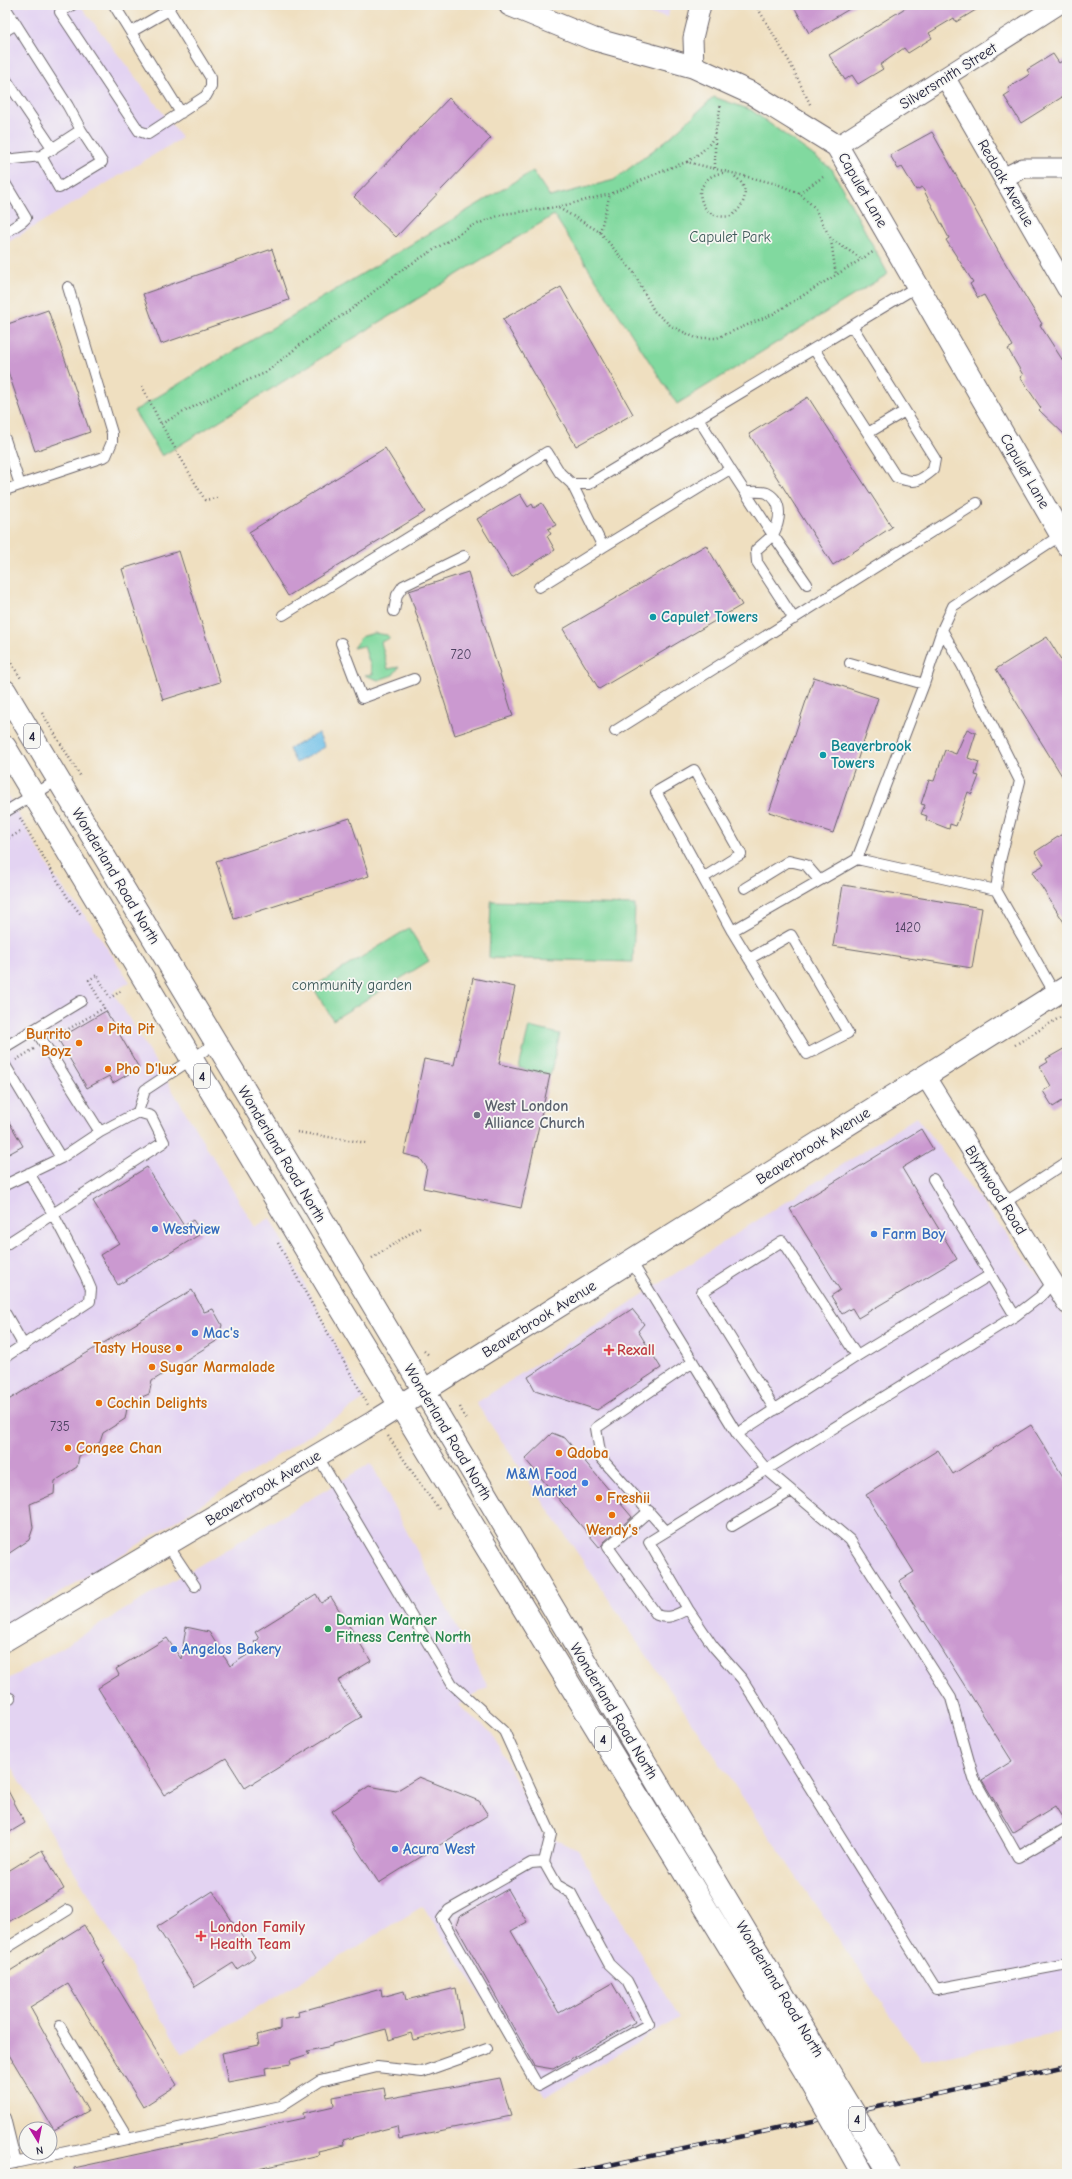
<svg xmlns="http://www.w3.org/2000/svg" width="1072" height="2179" font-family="'Comic Neue',sans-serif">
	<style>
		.built { fill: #e3d3f2 }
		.green { fill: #81d99f; stroke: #527e6d }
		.water { fill: #6bbee7; stroke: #467091 }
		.building { fill: #cb99d0 }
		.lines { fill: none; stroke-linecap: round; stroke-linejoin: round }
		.lane-casing { stroke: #6a646a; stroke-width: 12 }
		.street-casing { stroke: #6a646a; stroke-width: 21 }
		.secondary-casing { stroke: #6a646a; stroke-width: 24 }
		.primary-casing { stroke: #6a646a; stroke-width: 24 }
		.path { stroke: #6a646a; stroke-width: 2.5; stroke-dasharray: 1 3; stroke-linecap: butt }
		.lane { stroke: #fff; stroke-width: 10 }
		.street { stroke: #fff; stroke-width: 19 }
		.secondary { stroke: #fff; stroke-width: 22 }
		.primary { stroke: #fff; stroke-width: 22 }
		.rail-casing { stroke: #22223b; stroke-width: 4.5 }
		.rail { stroke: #f6f6f2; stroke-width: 3; stroke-dasharray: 9; stroke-linecap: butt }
		.primary-bridge-casing { stroke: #6a646a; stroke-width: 24; stroke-linecap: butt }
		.primary-bridge { stroke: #fff; stroke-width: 22 }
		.culture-dot { fill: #0f9aa8; stroke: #f6f6f2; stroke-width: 1.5 }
		.food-dot { fill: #e8710a; stroke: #f6f6f2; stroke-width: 1.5 }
		.worship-dot { fill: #6b7280; stroke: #f6f6f2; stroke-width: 1.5 }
		.shop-dot { fill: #3f7fe0; stroke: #f6f6f2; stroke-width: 1.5 }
		.health-dot { fill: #e0444e; stroke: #f6f6f2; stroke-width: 1.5 }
		.leisure-dot { fill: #2e9e5b; stroke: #f6f6f2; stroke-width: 1.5 }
		.labels { text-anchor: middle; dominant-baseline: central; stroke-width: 3.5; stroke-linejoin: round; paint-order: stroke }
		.number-label { font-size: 13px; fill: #4c4060 }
		.shield { fill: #f6f6f2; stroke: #626272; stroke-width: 1 }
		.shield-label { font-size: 14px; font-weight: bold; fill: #22223b }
		.street-label { font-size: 15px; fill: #22223b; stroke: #f6f6f2 }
		.park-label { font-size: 15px; fill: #3e5959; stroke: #f6f6f2 }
		.culture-label { font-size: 15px; font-weight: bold; fill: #0d838f; stroke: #f6f6f2; text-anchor: start }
		.food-label { font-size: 15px; font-weight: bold; fill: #c56008; stroke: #f6f6f2; text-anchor: start }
		.worship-label { font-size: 15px; font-weight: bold; fill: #5b616d; stroke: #f6f6f2; text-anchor: start }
		.shop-label { font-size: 15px; font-weight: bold; fill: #366cbe; stroke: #f6f6f2; text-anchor: start }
		.health-label { font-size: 15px; font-weight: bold; fill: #be3a42; stroke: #f6f6f2; text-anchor: start }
		.leisure-label { font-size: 15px; font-weight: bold; fill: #27864d; stroke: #f6f6f2; text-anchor: start }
	</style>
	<rect width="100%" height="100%" fill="#f6f6f2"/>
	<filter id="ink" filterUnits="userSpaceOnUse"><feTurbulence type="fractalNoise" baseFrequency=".025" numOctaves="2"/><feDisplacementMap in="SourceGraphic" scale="8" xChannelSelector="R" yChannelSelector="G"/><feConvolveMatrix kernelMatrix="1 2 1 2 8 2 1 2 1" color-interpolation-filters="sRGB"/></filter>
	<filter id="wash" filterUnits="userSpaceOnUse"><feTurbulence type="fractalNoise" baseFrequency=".012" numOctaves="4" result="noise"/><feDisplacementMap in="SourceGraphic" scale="16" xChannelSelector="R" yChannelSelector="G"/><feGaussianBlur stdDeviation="0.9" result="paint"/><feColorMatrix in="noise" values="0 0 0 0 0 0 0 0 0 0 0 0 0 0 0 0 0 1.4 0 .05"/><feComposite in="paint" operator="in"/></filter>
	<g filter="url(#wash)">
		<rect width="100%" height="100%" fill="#efdfc0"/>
		<path class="built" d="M5,5H80L182,138L5,244Z
			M591,5H670L668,17Z
			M5,792L54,876L89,921L130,982L113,992L255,1227L270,1218L365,1399L160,1531L5,1627Z
			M916,1117L1043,1281L1067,1322V2030L921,2061L476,1403Z
			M371,1463L488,1687L458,1705L493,1734L542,1833L578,1850L679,2018L546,2097L423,1906L183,2054L5,1755V1681Z"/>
		<path class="green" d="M714,97L751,110L832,169L888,274L677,404L554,215L162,456L134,411L533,171L550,197L614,180L668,139Z
			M374,633L387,635L390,638L381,642L388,669L399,667L393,675L378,680L365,675L373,674L364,646L353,648L361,637Z
			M491,901L635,905L633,962L489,958Z
			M409,928L429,961L333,1020L313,987Z
			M529,1027L560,1034L550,1075L519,1068Z"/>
		<path class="water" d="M318,733L325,747L296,763L289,749Z"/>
		<g id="blocks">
			<path class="building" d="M793,5H856L809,33Z
				M910,5H984L956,22L954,18L929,33L932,38L908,53L904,48L880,65L883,69L858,84L852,75L845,80L829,55Z
				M1053,54L1059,63L1067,58V94L1021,123L1004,96L1010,92L1008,88L1030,74L1027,70Z
				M449,98L491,138L396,237L354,197Z
				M932,132L998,251L1042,324L1040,325L1067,367V437L1039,410L1041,408L1020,377L1023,375L1008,349L1013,346L984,295L978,298L970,284L973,282L946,240L949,238L922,187L916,190L902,167L898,169L890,155Z
				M272,249L289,300L161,344L143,294Z
				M561,287L633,414L576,446L503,319Z
				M48,310L90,432L35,451L5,363V325Z
				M808,397L892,527L833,565L749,434Z
				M385,448L425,512L288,596L249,532Z
				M520,494L528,507L532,504L534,508L542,503L556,525L548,529L551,534L547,536L555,550L512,577L477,519Z
				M706,545L742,605L599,689L563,629Z
				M179,551L220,682L163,700L122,569Z
				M468,572L513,716L455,735L409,591Z
				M1047,637L1067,669V784L996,669Z
				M814,677L878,698L833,833L769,812Z
				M967,729L976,733L968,758L979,762L975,775L979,776L972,794L968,792L956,826L950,824L949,829L926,820L927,816L921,814L925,805L921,804L929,780L934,781L945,750L956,754Z
				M350,818L369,876L234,919L216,861Z
				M1067,831V927L1032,872L1044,865L1035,852Z
				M843,885L982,908L972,968L833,946Z
				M473,978L515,987L499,1064L550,1075L521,1208L423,1188L427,1168L420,1158L404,1154L424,1059L454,1065Z
				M106,1011L139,1068L113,1083L109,1076L87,1088L58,1039Z
				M1067,1047V1098L1053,1107L1043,1091L1051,1086L1040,1067L1048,1062L1046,1059Z
				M5,1115L23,1146L5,1156Z
				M921,1129L933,1149L902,1168L957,1259L858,1318L852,1308L842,1314L831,1296L840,1290L790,1209Z
				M147,1167L184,1226L193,1220L202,1233L118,1285L100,1255L119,1243L93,1201Z
				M192,1290L204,1312L213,1309L222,1325L218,1340L152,1381L149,1394L128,1403L125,1419L103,1433L100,1442L79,1456L77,1467L55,1481L54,1494L30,1504L33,1528L29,1540L5,1556V1402Z
				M632,1309L644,1324L638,1331L661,1368L597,1410L535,1390L528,1377Z
				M1031,1425L1067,1483V1822H1065L1055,1806L1013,1832L982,1780L1012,1761L899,1581L914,1572L866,1495L938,1450L953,1474Z
				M552,1433L565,1438L632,1517L604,1542L600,1548L525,1459Z
				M316,1594L321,1603L331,1597L371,1661L338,1681L361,1717L245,1788L226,1758L164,1795L98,1688L119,1675L116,1669L167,1638L181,1659L186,1627L209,1632L230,1666L258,1648L254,1642L259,1639L255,1632Z
				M419,1777L479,1801L488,1815L379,1883L332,1811L369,1786L396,1791Z
				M5,1785L25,1823L5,1835Z
				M42,1850L64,1889L5,1924V1873Z
				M508,1889L527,1922L511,1931L559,2013L612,1983L635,2022L553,2069L535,2066L456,1926L459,1917Z
				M213,1891L255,1957L237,1969L233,1963L195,1987L157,1927Z
				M84,1925L105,1961L102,1962L177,2085L143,2107L68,1984L30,2007L88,2111L54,2130L5,2048V1974Z
				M456,1988L463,2028L413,2040L411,2033L389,2040L386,2029L332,2044V2046L307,2051L309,2054L290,2060L291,2064L265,2068L266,2075L228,2082L222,2053L259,2045L257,2035L280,2029V2020L299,2017L298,2012L381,1989L382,1997L404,1991L406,2000Z
				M500,2078L511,2116L399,2139L397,2126L343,2140L344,2145L318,2151L319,2155L237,2174H75L74,2168L304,2118L303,2113L334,2106L333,2097L384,2088L386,2099Z"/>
		</g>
	</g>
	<g filter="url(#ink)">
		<use href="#blocks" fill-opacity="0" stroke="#6a646a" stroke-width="1"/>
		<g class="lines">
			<g class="lane-casing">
				<path id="lane" d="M72,5L60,12L139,131L148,134L206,96L211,87V78L169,10L171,5
					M114,5L181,113
					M5,7L68,106L81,130L41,156L5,160
					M5,31L16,24
					M131,32L169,10
					M5,78L53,149
					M41,156L59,188L102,162L81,130
					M5,183L26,218L23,221L5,233
					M814,349L896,477C915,484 919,482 933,470L935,459L852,326
					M868,433L905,411
					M5,439L20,485
					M730,469L773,535
					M572,484L603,547L730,469L698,418
					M5,490L106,456L112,442V433L68,287
					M745,492C751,492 762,491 767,493C784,502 780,521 773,535
					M539,587L603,547
					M394,611L397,595L403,586L464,556
					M283,615L547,452L560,473L572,484H589L918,286
					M794,619L757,562L756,550L773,535L807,584
					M942,630L963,667L1020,781L1000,861L996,890L1055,994
					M341,643L362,698L414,679
					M850,663L924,684
					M615,731L977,503
					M5,812L58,780
					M703,878L741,854L694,770L656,792L732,931
					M745,888L789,861L806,865L819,880
					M996,890L857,859L924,684L942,630L953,606L1061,535
					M749,959L791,935L848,1033L807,1054L732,931L857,859
					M35,1029L100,1132
					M5,1047L81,1001
					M5,1065L61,1158
					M138,1112L145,1090L216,1043
					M933,1179L1015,1316
					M5,1185L61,1158L100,1132L138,1112L151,1116L164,1142L5,1245
					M1004,1203L1067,1162
					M631,1261L737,1434L767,1470L850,1540L951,1698L974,1779L1018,1857L1067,1828
					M1053,1282L1041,1296L1015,1316L649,1542L688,1609L713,1646L742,1679L936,1989L1067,1964
					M5,1313L24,1346
					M5,1357L90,1301L91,1289L85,1275L53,1214L29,1173
					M775,1410L702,1292L782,1241L857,1356
					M737,1434L857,1356L990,1275
					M317,1455L452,1684L504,1731L551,1834L544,1862L557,1885L571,1893L609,1964L627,1981L649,2024L538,2086L442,1919L449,1910L531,1863L544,1862
					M649,1511L608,1547L657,1615C669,1620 677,1614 688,1609
					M732,1526L791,1491
					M666,1531L601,1458L596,1428L693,1362
					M167,1544L195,1586
					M5,1700L10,1698
					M5,1949L68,1910
					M60,2026L128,2139
					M5,2118L16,2163
					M5,2165L281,2106L320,2081L377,2067L422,2072L487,2049"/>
			</g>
			<g class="street-casing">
				<path id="street" d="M694,67L693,38L701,5
					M945,77L1067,289
					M837,146L1058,5
					M1003,178L1023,168H1067
					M925,1076L1067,1304"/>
			</g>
			<g class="secondary-casing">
				<path id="secondary" d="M510,5L593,39L694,67L753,94L837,146L1067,545
					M5,1640L374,1422L1067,987"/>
			</g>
			<g class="primary-casing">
				<path id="primary" d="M5,691L313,1204L825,2065
					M5,747L336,1300L806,2073"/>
			</g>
			<path class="path" d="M756,5L789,61L811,106
				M715,139V168
				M687,162C717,142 714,139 721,104
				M723,173C711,174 704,180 700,192C701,210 713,219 731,216C746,206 751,187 734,176
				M799,193L823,177
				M558,207L610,194L672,167L687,162L777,184L799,193L814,207L831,239L862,259
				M600,232L610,194
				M831,240L836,275
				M142,386L161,424
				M217,498L205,500L161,424L225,390L265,373L310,337L353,308L400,271L470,227L503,214L557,207L600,232L634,273L654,311L671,326L696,338H717L773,314L873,252
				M5,653L22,680
				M42,713L81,777
				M20,818L68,898L82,916
				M5,840L22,831
				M55,1037L104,1008L89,980L97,975L110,998L121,991
				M1015,1045L1067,1013
				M16,1060L34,1049
				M297,1132L367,1143
				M278,1243L368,1405
				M372,1258L420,1227
				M424,1351L430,1356
				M460,1407L466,1420
				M388,1436L423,1488L439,1509"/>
			<use href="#lane" class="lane"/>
			<use href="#street" class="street"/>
			<use href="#secondary" class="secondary"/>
			<use href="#primary" class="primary"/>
			<g class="rail-casing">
				<path id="rail" d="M568,2174L1067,2066"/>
			</g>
			<use href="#rail" class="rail"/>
			<g class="primary-bridge-casing">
				<path id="primary-bridge" d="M825,2065L890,2173
					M806,2073L863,2174"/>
			</g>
			<use href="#primary-bridge" class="primary-bridge"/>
		</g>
	</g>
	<g class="culture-dot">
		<circle cx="653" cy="617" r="4"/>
		<circle cx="823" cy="755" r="4"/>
	</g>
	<g class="food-dot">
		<circle cx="100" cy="1029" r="4"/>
		<circle cx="79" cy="1043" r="4"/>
		<circle cx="108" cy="1069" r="4"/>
		<circle cx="179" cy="1348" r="4"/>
		<circle cx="152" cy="1367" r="4"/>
		<circle cx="99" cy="1403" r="4"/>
		<circle cx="68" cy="1448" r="4"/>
		<circle cx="559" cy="1453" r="4"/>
		<circle cx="599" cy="1498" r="4"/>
		<circle cx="612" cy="1515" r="4"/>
	</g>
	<circle class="worship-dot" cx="477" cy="1115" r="4"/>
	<g class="shop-dot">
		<circle cx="155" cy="1229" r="4"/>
		<circle cx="874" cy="1234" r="4"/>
		<circle cx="195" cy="1333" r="4"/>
		<circle cx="585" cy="1483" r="4"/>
		<circle cx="174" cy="1649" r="4"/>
		<circle cx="395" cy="1849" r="4"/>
	</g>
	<g class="health-dot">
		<path d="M607 1344h4v4h4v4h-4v4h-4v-4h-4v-4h4z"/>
		<path d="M199 1930h4v4h4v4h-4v4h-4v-4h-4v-4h4z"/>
	</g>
	<circle class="leisure-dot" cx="328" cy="1629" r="4"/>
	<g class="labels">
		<g class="number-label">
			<text x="461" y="654">720</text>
			<text x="908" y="927">1420</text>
			<text x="60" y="1426">735</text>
		</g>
		<g class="shield">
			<rect x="24" y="724" width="16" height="24" rx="3"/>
			<rect x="194" y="1064" width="16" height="24" rx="3"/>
			<rect x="595" y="1727" width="16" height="24" rx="3"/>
			<rect x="849" y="2107" width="16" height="24" rx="3"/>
		</g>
		<g class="shield-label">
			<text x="32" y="736">4</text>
			<text x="202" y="1076">4</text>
			<text x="603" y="1739">4</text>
			<text x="857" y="2119">4</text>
		</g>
		<g class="street-label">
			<text transform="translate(948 76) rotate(-32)">Silversmith Street</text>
			<text transform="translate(1006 183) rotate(60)">Redoak Avenue</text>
			<text transform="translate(863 190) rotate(60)">Capulet Lane</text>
			<text transform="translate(1025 471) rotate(60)">Capulet Lane</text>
			<text transform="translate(116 876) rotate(59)">Wonderland Road North</text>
			<text transform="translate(813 1146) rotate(-32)">Beaverbrook Avenue</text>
			<text transform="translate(282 1154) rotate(59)">Wonderland Road North</text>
			<text transform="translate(996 1190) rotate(58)">Blythwood Road</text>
			<text transform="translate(539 1319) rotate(-32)">Beaverbrook Avenue</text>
			<text transform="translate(448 1432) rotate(59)">Wonderland Road North</text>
			<text transform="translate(263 1488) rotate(-31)">Beaverbrook Avenue</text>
			<text transform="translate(614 1711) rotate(59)">Wonderland Road North</text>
			<text transform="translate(780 1989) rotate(59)">Wonderland Road North</text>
		</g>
		<g class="park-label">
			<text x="730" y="237">Capulet Park</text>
			<text x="352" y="985">community garden</text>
		</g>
		<g class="culture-label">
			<text x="661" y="617">Capulet Towers</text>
			<text x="831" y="746">Beaverbrook<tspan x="831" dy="17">Towers</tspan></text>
		</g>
		<g class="food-label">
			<text x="108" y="1029">Pita Pit</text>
			<text x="71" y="1034" text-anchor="end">Burrito<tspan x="71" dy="17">Boyz</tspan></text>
			<text x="116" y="1069">Pho D'lux</text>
			<text x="171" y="1348" text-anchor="end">Tasty House</text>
			<text x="160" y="1367">Sugar Marmalade</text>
			<text x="107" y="1403">Cochin Delights</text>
			<text x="76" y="1448">Congee Chan</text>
			<text x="567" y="1453">Qdoba</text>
			<text x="607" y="1498">Freshii</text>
			<text x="612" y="1530" text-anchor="middle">Wendy's</text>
		</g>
		<g class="worship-label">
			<text x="485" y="1106">West London<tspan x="485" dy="17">Alliance Church</tspan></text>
		</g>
		<g class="shop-label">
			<text x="163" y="1229">Westview</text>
			<text x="882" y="1234">Farm Boy</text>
			<text x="203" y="1333">Mac's</text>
			<text x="577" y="1474" text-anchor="end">M&amp;M Food<tspan x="577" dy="17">Market</tspan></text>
			<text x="182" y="1649">Angelos Bakery</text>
			<text x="403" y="1849">Acura West</text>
		</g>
		<g class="health-label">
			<text x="617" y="1350">Rexall</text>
			<text x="210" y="1927">London Family<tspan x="210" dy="17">Health Team</tspan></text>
		</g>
		<g class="leisure-label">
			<text x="336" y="1620">Damian Warner<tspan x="336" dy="17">Fitness Centre North</tspan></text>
		</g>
	</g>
	<rect width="1072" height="2179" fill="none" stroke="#f6f6f2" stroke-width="20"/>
	<g transform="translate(38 2141) rotate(170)"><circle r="19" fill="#f6f6f2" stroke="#a1a1a9"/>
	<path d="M0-3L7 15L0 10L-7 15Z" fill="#b5179e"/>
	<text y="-6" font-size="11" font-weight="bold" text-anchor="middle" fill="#22223b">N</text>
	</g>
</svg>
